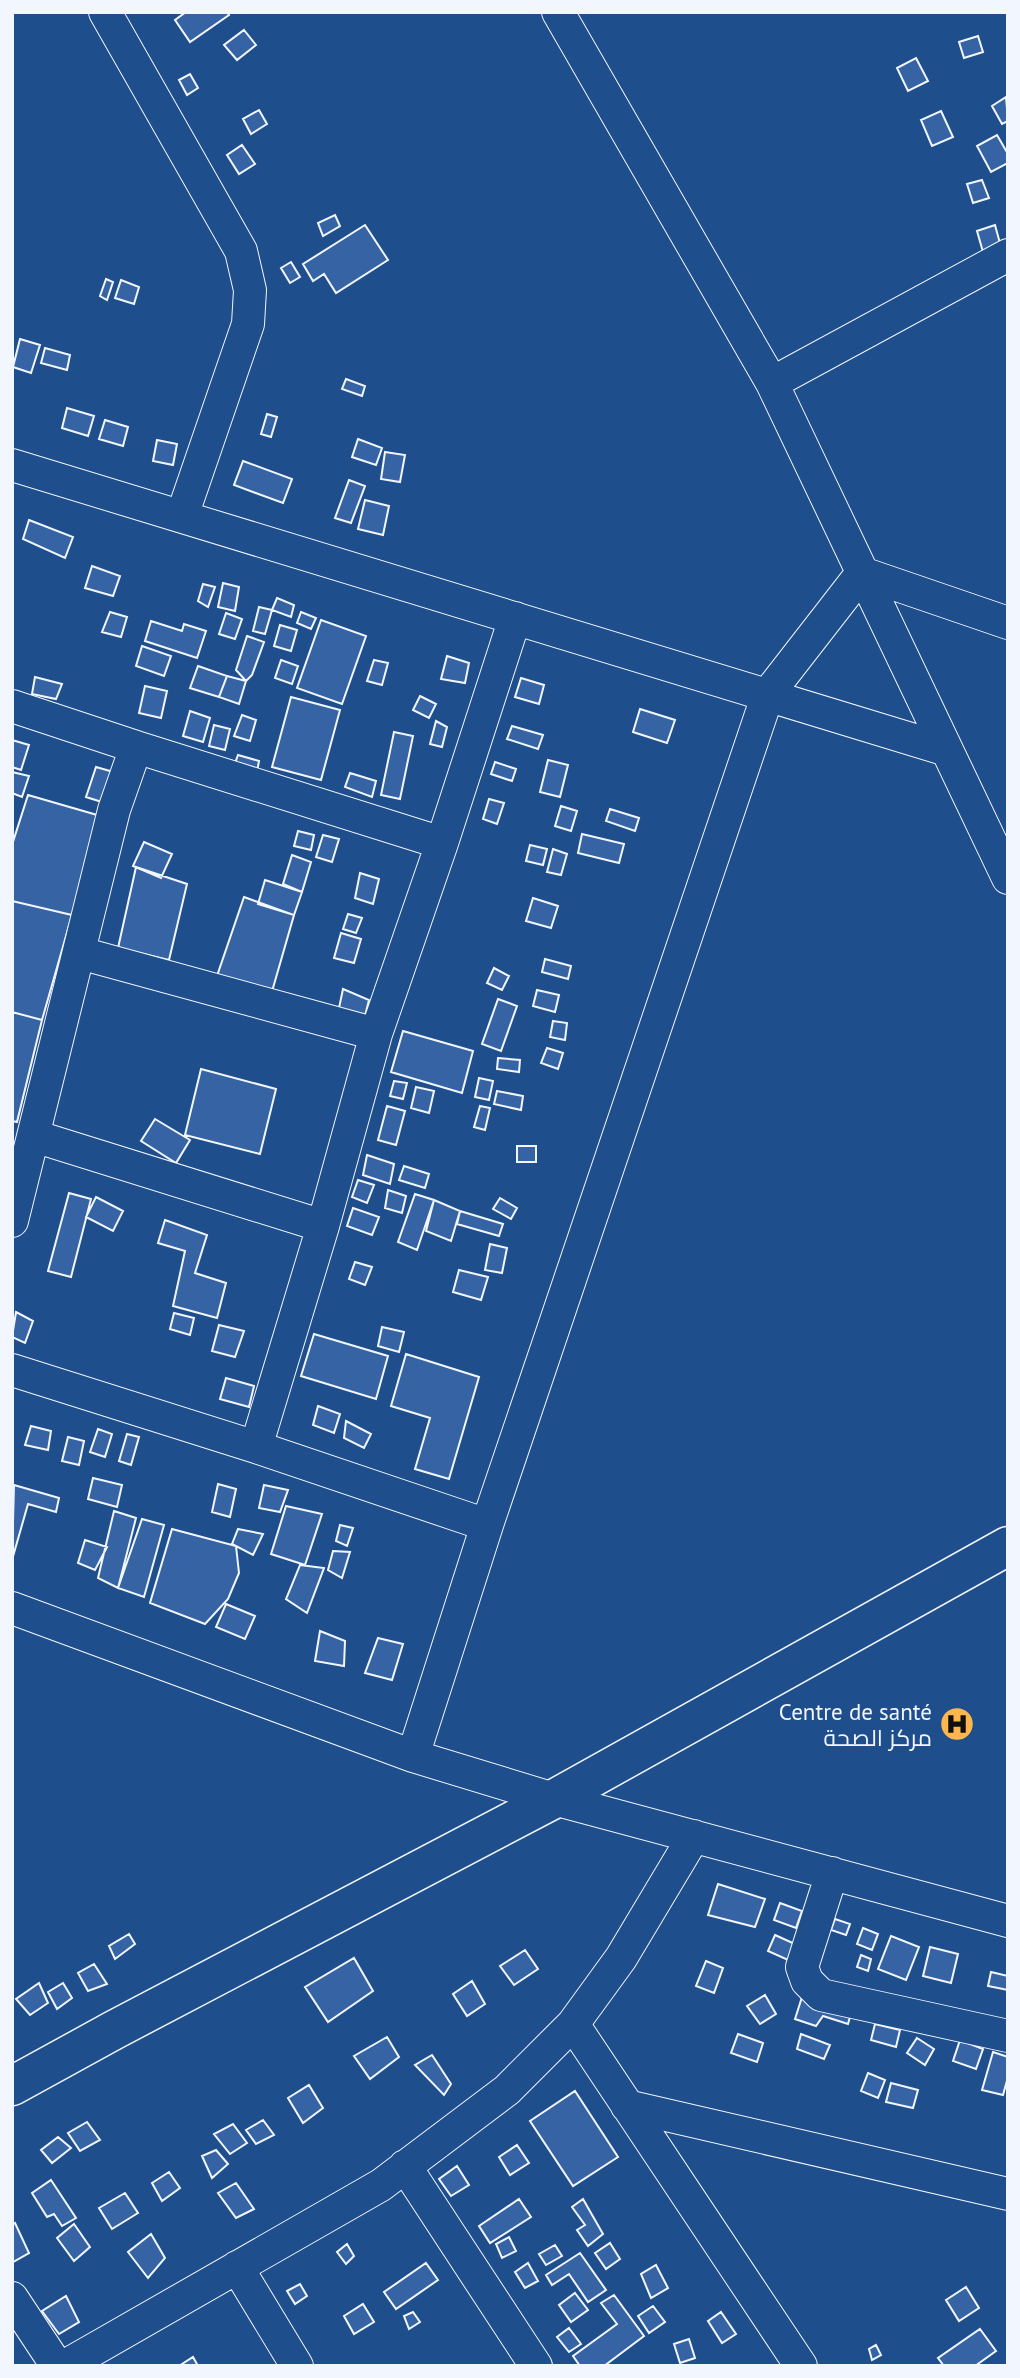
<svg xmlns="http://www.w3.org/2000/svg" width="1020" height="2378" font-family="'PT Sans',Cairo,sans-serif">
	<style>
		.building { fill: #3563a3; stroke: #f2f6ff; stroke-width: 2 }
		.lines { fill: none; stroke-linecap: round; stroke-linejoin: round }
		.street-casing { stroke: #f2f6ff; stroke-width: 34 }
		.secondary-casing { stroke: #f2f6ff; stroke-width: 41 }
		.street { stroke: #1f4e8c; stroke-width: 32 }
		.secondary { stroke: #1f4e8c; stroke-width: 38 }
		.labels { text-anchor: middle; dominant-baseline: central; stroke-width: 5; stroke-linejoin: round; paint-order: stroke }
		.poi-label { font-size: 23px; fill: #f2f6ff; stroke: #1f4e8c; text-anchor: end }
	</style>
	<rect width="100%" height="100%" fill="#1f4e8c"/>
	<path class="building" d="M186,12H227L229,15L190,42L175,20Z
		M244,30L256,45L237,60L224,45Z
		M978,36L983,52L964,58L959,42Z
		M916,58L928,81L908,91L897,68Z
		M190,74L198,88L187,95L179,80Z
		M1006,97L1008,121L1002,124L992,106Z
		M259,110L267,124L251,134L243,119Z
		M941,111L953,137L932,146L921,120Z
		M997,135L1008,154V163L991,172L977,146Z
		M242,145L255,164L239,174L227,155Z
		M982,180L989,198L973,203L967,184Z
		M335,215L340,226L323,236L318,223Z
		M365,225L388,260L336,293L324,274L313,281L303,264Z
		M995,225L1001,247L983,252L977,231Z
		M291,262L300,277L290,283L281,268Z
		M106,279L113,282L107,300L100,296Z
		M121,280L139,287L134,304L115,298Z
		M20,339L40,345L31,373L13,367Z
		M45,348L70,355L67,370L41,363Z
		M346,379L365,386L362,396L342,389Z
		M67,408L94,416L88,436L62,428Z
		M267,414L277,417L271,437L261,434Z
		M105,420L128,427L123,446L99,439Z
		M358,439L382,448L376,465L352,457Z
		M157,440L177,444L173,465L153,461Z
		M385,452L405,455L400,482L381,479Z
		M243,461L292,479L283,503L234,485Z
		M349,480L365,486L351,523L335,518Z
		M365,500L389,506L383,535L358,529Z
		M29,520L73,537L65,558L23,539Z
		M92,566L120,576L113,596L85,588Z
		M223,583L239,587L235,611L218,607Z
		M203,584L215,587L208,607L198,601Z
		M277,598L294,605L291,617L272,610Z
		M259,607L272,610L265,634L253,631Z
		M110,612L127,617L121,637L102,632Z
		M301,612L316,618L311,629L297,623Z
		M226,613L242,619L235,639L219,634Z
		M321,620L366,636L342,704L297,688Z
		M151,621L182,631L184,624L206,631L197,658L145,641Z
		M280,625L297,630L291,651L274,646Z
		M247,636L264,642L252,675L246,681L236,670Z
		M142,646L171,656L164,676L136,666Z
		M447,656L469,663L465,683L441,679Z
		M281,660L298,666L292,684L275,678Z
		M374,660L388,663L382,685L367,681Z
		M198,666L227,676L219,697L190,688Z
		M227,676L246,681L239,704L219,697Z
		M35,677L62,684L56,699L32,694Z
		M521,678L544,685L539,704L515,697Z
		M145,686L167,691L161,718L139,713Z
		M420,696L436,704L429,718L413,710Z
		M291,697L340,710L321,780L272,767Z
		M640,709L675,720L667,743L633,732Z
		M190,711L210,718L203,742L183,736Z
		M242,715L256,720L250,741L234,736Z
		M436,721L447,727L442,747L430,744Z
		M214,725L230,729L225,750L209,746Z
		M512,726L543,735L538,749L507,739Z
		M394,732L413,736L400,799L381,795Z
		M12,740L29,745L21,770L12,767Z
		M238,755L259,761L257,772L234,766Z
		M548,760L568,765L560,797L540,792Z
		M495,762L516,769L512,781L491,774Z
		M96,767L117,773L105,803L86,797Z
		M12,772L29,776L22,797L12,793Z
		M350,773L376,781L372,797L345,787Z
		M28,795L104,817L72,915L12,901V845Z
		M489,799L504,803L497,824L483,819Z
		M561,806L577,811L571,831L555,826Z
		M610,809L639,818L635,831L606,821Z
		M298,831L314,835L311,850L294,846Z
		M582,834L624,844L619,863L578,853Z
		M323,835L339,839L332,862L316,857Z
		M144,842L172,854L161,878L133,866Z
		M530,845L547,849L543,865L526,861Z
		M553,849L567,854L561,875L547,872Z
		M292,855L311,862L302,892L283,884Z
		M136,867L187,884L169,960L118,948Z
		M360,873L379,879L373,904L355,898Z
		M265,880L302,892L294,915L258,904Z
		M244,897L294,915L271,995L217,976Z
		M533,898L558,906L551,928L526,921Z
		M12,901L72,915L42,1020L12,1012Z
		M348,914L362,918L356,933L343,929Z
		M341,933L361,939L354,963L334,958Z
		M545,959L571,966L568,979L542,972Z
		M494,968L509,976L502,990L487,983Z
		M343,989L369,1000L365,1016L339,1008Z
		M537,990L559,995L555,1012L533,1006Z
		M498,999L517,1006L501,1051L482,1044Z
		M12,1012L42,1020L17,1122L12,1121Z
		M553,1021L567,1023L565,1040L550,1037Z
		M403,1031L473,1051L462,1093L391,1072Z
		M547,1048L563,1053L558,1069L541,1063Z
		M498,1058L520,1060L519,1072L497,1069Z
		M201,1069L276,1089L260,1154L185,1135Z
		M479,1078L493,1081L489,1100L475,1097Z
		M394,1081L407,1083L403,1099L390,1096Z
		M416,1087L434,1091L429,1113L411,1108Z
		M497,1091L523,1096L521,1110L494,1104Z
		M387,1106L405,1111L396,1145L378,1140Z
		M480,1106L490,1108L485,1130L474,1127Z
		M155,1119L190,1140L176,1163L141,1141Z
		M517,1146H536V1162H517Z
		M367,1155L394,1164L390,1184L363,1175Z
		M404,1166L429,1174L425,1188L399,1180Z
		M358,1180L374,1185L367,1203L352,1197Z
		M388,1190L406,1196L402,1213L385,1208Z
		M69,1193L91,1199L71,1277L48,1271Z
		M415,1194L434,1200L417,1250L398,1242Z
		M96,1197L123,1211L113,1231L86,1217Z
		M500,1198L517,1208L511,1219L493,1209Z
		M434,1200L460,1211L451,1241L426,1231Z
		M353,1208L379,1217L372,1235L347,1226Z
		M460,1211L503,1224L499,1236L457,1224Z
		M165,1220L207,1235L195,1273L226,1283L217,1318L173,1306L185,1251L158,1243Z
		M490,1244L507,1248L502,1273L485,1270Z
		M355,1262L372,1267L365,1285L349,1279Z
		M459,1270L488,1277L481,1300L453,1292Z
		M16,1312L33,1321L25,1343L12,1337Z
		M174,1313L194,1318L190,1335L170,1329Z
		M219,1325L244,1331L235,1357L212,1351Z
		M382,1327L404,1332L399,1352L378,1346Z
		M314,1334L388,1356L376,1399L301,1376Z
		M406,1354L479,1377L449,1479L415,1469L430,1418L391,1406Z
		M226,1378L254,1386L249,1407L220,1399Z
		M318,1406L340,1414L334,1433L313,1425Z
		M346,1421L371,1434L364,1448L344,1438Z
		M31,1426L51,1431L48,1450L25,1445Z
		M98,1429L112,1434L105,1457L90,1452Z
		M127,1434L139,1437L131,1465L119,1461Z
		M68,1437L84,1441L79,1465L62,1461Z
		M93,1478L122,1485L117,1507L88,1499Z
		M218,1484L236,1489L230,1517L212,1512Z
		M14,1485L59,1498L56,1512L28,1504L12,1560Z
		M264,1485L288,1490L280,1512L259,1508Z
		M286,1506L322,1514L305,1565L271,1554Z
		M114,1511L136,1518L118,1588L98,1578Z
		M142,1519L164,1525L144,1597L118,1588Z
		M340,1525L353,1528L347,1546L336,1541Z
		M172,1529L236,1546L239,1573L228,1599L205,1624L150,1603Z
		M238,1529L263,1534L253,1555L232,1544Z
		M85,1540L107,1547L95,1570L78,1563Z
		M333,1551L350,1552L342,1578L328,1570Z
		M300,1565L324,1568L307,1613L286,1599Z
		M226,1604L255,1616L245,1639L216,1627Z
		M320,1631L345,1641L344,1666L315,1661Z
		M378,1638L403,1644L392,1680L365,1673Z
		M718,1884L765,1899L755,1927L708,1915Z
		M780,1903L802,1911L796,1928L774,1920Z
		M835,1919L850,1924L846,1935L831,1930Z
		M863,1928L878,1934L872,1950L857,1944Z
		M129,1934L135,1944L115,1959L109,1946Z
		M775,1935L795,1944L788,1960L768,1951Z
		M891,1936L919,1947L906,1980L878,1969Z
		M930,1947L958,1954L951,1983L923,1976Z
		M525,1950L538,1969L514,1985L500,1966Z
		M861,1955L871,1959L868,1971L857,1967Z
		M354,1958L373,1991L328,2022L305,1987Z
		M706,1961L723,1968L714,1993L696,1986Z
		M94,1964L107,1984L88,1991L78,1973Z
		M991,1972L1008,1976V1990L988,1986Z
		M472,1981L485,2004L467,2016L453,1994Z
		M39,1983L48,2003L30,2015L16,1999Z
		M63,1983L72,1998L57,2009L48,1992Z
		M765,1995L776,2014L760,2024L747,2006Z
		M802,1997L851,2013L848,2024L823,2016L816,2026L795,2019Z
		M875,2024L900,2030L896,2047L871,2040Z
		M738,2034L763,2043L757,2062L731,2053Z
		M801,2034L830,2045L824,2059L797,2049Z
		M387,2037L399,2057L370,2079L354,2056Z
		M917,2038L934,2049L925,2065L907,2053Z
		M960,2040L983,2049L976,2069L953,2061Z
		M993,2052L1008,2057V2077L1003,2095L982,2090Z
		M432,2055L451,2084L444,2095L415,2065Z
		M868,2073L885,2080L878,2098L861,2091Z
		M891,2083L918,2090L913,2108L886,2102Z
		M309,2085L323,2108L303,2123L288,2098Z
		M575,2091L618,2157L573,2186L530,2121Z
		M263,2120L274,2135L256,2144L246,2130Z
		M87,2122L100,2140L80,2151L68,2133Z
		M233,2124L247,2143L230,2154L214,2134Z
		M58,2137L71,2148L52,2163L41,2150Z
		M517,2145L529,2163L510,2175L499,2157Z
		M216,2150L228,2164L212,2178L202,2156Z
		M457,2166L469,2185L451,2196L439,2179Z
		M169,2172L180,2188L162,2201L152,2183Z
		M51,2180L76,2218L62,2226L54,2214L47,2217L32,2193Z
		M236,2183L254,2209L236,2218L218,2193Z
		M125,2193L138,2213L112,2229L99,2208Z
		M519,2199L531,2217L490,2243L479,2226Z
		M583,2199L603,2234L588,2246L577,2230L585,2225L572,2207Z
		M15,2223L29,2253L13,2262L12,2225Z
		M74,2224L90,2247L74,2261L57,2238Z
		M151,2234L165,2258L148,2278L128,2252Z
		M509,2237L516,2251L502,2258L496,2244Z
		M610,2243L620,2259L606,2269L595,2253Z
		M347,2244L354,2256L346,2264L337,2252Z
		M555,2245L562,2256L546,2265L539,2254Z
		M580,2253L606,2290L588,2302L569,2274L552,2285L546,2275Z
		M426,2263L438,2280L396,2309L384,2292Z
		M528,2263L538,2281L525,2288L515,2272Z
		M656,2265L668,2288L651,2298L641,2274Z
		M300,2284L307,2296L295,2304L287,2291Z
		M966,2287L979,2308L959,2321L946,2300Z
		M575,2293L588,2310L571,2322L559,2305Z
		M614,2295L644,2336L604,2366H580L573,2356L617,2324L601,2303Z
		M66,2296L79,2322L59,2334L42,2311Z
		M363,2304L374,2322L354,2334L344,2316Z
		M653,2306L665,2322L649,2333L638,2316Z
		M413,2312L420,2322L409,2329L404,2316Z
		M721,2312L736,2334L722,2343L708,2321Z
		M569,2328L581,2344L569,2352L557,2337Z
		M980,2329L996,2351L975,2366H944L938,2358Z
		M689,2339L695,2358L680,2363L674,2344Z
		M876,2345L881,2355L872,2360L869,2349Z
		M193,2357L198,2366H179Z"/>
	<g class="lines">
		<g class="street-casing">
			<path id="street" d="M105,12L241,251L250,290L248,324L182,516
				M558,12L772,383L1008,878
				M772,383L1008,255
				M12,465L947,750
				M12,706L136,747
				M80,953L376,1034
				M34,1136L323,1226
				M12,1221L114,810L136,747L442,843
				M12,1370L256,1447L487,1525
				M256,1447L323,1226L376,1034L442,843L515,618
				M12,1608L413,1756L554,1799L1008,1921
				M413,1756L487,1525L768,694L862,573L1008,623
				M832,1873L802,1967L807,1981L821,1995L1008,2036
				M573,2024L801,2366
				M627,2106L1008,2194
				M405,2166L536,2366
				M237,2267L297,2366
				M12,2298L57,2366
				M65,2366L381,2185L507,2090L573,2024L621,1958L694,1836"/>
		</g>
		<g class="secondary-casing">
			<path id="secondary" d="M12,2086L114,2030L554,1799L1008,1546"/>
		</g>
		<use href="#street" class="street"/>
		<use href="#secondary" class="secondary"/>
	</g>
	<defs>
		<g id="hospital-disc" transform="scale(1.75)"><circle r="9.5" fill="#ffb74d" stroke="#1f4e8c"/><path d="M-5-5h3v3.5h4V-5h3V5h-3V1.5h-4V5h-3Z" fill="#111"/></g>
	</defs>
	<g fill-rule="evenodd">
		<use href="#hospital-disc" x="957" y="1724"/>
	</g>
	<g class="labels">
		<g class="poi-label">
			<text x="932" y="1711">Centre de santé<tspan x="932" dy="26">مركز الصحة</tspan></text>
		</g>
	</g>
	<rect width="1020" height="2378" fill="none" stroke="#f2f6ff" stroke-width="28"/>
</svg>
